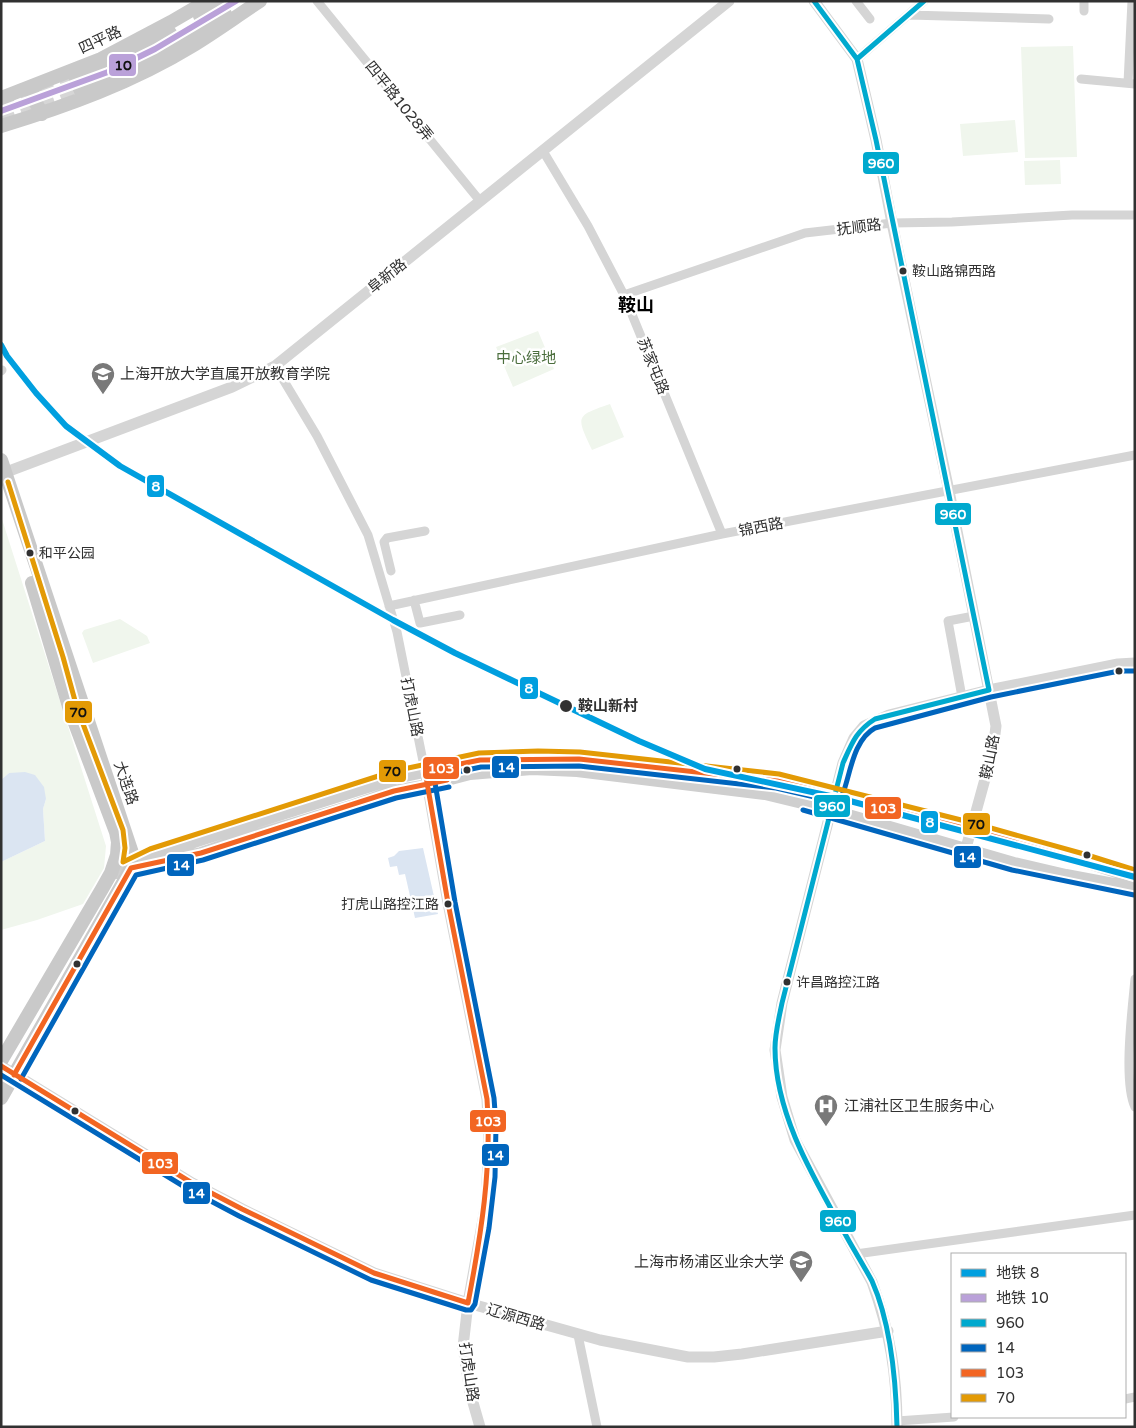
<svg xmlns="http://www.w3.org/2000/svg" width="1136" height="1428" font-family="'Varela Round','Noto Sans SC',sans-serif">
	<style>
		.green { fill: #f0f6ed }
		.water { fill: #dbe5f2 }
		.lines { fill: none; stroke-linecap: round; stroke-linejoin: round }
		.primary-tunnel { stroke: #d6d6d6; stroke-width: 14; stroke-dasharray: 14 7; stroke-linecap: butt }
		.minor { stroke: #d5d5d5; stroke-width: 9 }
		.tertiary { stroke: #d5d5d5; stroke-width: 11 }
		.secondary { stroke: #cfcfcf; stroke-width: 12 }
		.primary { stroke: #c9c9c9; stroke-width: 14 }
		.bus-1-casing { stroke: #fff; stroke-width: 9 }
		.bus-2-casing { stroke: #fff; stroke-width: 9 }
		.bus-3-casing { stroke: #fff; stroke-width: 9 }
		.bus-4-casing { stroke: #fff; stroke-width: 9 }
		.bus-1 { stroke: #00a9ce; stroke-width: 5 }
		.bus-2 { stroke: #0065bd; stroke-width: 5 }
		.bus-3 { stroke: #f26522; stroke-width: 5 }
		.bus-4 { stroke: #e39a05; stroke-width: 5 }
		.metro-1-casing { stroke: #fff; stroke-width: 10 }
		.metro-2-casing { stroke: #fff; stroke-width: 10 }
		.metro-1 { stroke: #009fdf; stroke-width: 6 }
		.metro-2 { stroke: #baa1d9; stroke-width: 6 }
		.bus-dot { fill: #313131; stroke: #fff; stroke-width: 2 }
		.labels { text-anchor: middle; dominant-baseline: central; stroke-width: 5; stroke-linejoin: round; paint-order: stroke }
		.bus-label { font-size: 14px; fill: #313131; stroke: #fff; text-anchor: start }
		.street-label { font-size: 15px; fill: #313131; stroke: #fff }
		.park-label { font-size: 15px; fill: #4b6e3d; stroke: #fff }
		.poi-label { font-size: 15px; fill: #313131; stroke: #fff; text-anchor: start }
		.stop-label { font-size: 15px; font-weight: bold; fill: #313131; stroke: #fff; text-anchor: start }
		.quarter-label { font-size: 18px; font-weight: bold; fill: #000; stroke: #fff }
		.line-badge { stroke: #fff; stroke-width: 2 }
		.badge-label { font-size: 14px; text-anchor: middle; font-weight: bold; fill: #fff }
		.pale-badge-label { font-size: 14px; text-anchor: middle; font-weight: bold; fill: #111 }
	</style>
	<rect width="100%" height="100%" fill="#fff"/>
	<path class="green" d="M1073,46L1077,157L1025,158L1021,47Z
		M1015,120L1018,152L963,156L960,124Z
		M1060,160L1061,184L1025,185L1024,161Z
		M538,331L554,369L513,387L496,347Z
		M610,404L624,437L592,450C576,416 575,416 610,404Z
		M1,516L106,846L104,868L83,904L37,920L1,930V862L45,841L43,809L46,799L9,773L1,780Z
		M120,619L147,636L150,643L93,663L82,633L84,630Z"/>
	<path class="water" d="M25,772L35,775L44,787L46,799L43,809L45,841L1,862V780L9,773Z
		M423,848L438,914L415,918L405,874L399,875L397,866L390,867L388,858L394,856L399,851Z"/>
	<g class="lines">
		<path class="primary-tunnel" d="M1,105L76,80
			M1,118L80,90"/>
		<path class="minor" d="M317,1L480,201
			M856,1L870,19
			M1084,11V1
			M909,15L1049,19
			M857,59L924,1
			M1081,79L1135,84
			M1128,83L1132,1
			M543,151L588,226L624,295L722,534
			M624,295L805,233L892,223L952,222L1072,215H1135
			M275,366L317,436L368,535L397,632L425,771
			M1,371L2,370
			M391,571L384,542L387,538L425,531
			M414,600L420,623L460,615
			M389,606L722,534L1135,455
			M962,697L948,621L974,616
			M1135,979C1132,1010 1123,1082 1135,1107
			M856,1254L1135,1215
			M578,1335L597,1427
			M1125,1399L1135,1397
			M897,1421L954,1417"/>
		<path class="tertiary" d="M814,1L857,59L876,140L892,223L949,491L996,726L993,750L966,848
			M1,474L232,387L275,366L729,1
			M426,776L448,903L487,1099L489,1140L486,1203L468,1303L463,1347L470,1392L480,1427
			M1,1066L192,1183L242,1209L374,1273L468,1303L600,1340L688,1357H714L742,1354L888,1331
			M897,1427C897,1374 890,1332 872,1282L795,1140L782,1097L775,1050L782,1003L843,763L854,738L864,726L889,715L989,690L1118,664L1135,663"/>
		<path class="secondary" d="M150,864L201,853L239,840L354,805L394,791L428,785L470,774L532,769L577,771L765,794L831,810L1014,863L1066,875L1135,888
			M111,873H118L152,856L197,841L396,778L480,760L538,758L579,759L777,781L971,830L1082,861L1135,878"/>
		<path class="primary" d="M200,16L225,1
			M76,80L111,65L170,33
			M37,85L32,88V96L42,114
			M80,90L157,54L225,14
			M1,98L101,59L171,22L207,1
			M1,126C67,106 133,82 192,46C215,32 237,16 260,1
			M1,460L132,853L131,868L124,881L1,1098
			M1,1061L102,889L111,873L117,855L118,842L116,832L70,710L32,583"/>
		<g class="bus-1-casing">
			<path id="bus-1" d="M814,1L857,59L876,140L989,690
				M857,59L924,1
				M897,1427C896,1381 891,1324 872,1281C865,1268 857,1255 849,1241C817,1183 775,1117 775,1048C775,1033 779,1018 782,1003L843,763C852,743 856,731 875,719L989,690"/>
		</g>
		<g class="bus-2-casing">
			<path id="bus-2" d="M803,810L1012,870L1134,895
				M1,1075L188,1189L239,1216L371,1280L466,1310H471L475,1304L489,1228L495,1177L496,1125L494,1098L455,902L434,777L481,767L579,766L776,788L836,802C850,796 847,743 875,728L991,697L1119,671H1135
				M21,1079L136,875L203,860L396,798L449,787"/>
		</g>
		<g class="bus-3-casing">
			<path id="bus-3" d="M1,1066L192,1183L242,1209L374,1273L468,1303C481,1235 492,1168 487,1099L448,903L425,771L480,760L579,759L777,781L971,830L1082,861L1135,878
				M14,1075L131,868L201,853L394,791L447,780"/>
		</g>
		<g class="bus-4-casing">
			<path id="bus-4" d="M8,482L63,657L77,708L123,830L125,848L123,862L150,849L394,771L479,753L538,751L580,752L779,774L973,823L1084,854L1135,870"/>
		</g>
		<use href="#bus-1" class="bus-1"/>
		<use href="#bus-2" class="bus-2"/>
		<use href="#bus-3" class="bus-3"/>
		<use href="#bus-4" class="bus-4"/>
		<g class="metro-1-casing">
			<path id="metro-1" d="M1,345L7,356L36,393L66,426L120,466L393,620L455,653L639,741L705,769L835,797L1135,877"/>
		</g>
		<g class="metro-2-casing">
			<path id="metro-2" d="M1,111L108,72L155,49L236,1"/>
		</g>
		<use href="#metro-1" class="metro-1"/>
		<use href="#metro-2" class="metro-2"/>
	</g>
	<defs>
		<g id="university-pin" transform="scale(1.25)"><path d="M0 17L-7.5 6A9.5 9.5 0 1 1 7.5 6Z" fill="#797979" stroke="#fff"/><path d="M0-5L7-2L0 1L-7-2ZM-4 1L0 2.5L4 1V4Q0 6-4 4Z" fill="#fff"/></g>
		<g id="hospital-pin" transform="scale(1.25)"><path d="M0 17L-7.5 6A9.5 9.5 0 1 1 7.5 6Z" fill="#797979" stroke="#fff"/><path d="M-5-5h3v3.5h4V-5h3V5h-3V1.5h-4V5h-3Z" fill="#fff"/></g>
	</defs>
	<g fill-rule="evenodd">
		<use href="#university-pin" x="103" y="374"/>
		<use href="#hospital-pin" x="826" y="1106"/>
		<use href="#university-pin" x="801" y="1262"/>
	</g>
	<g class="bus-dot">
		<circle cx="903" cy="271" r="4.5"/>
		<circle cx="30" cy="553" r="4.5"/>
		<circle cx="1119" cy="671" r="4.5"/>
		<circle cx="566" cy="706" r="7"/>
		<circle cx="737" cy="769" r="4.5"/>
		<circle cx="467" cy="770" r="4.5"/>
		<circle cx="1087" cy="855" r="4.5"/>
		<circle cx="448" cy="904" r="4.5"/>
		<circle cx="77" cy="964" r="4.5"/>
		<circle cx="787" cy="982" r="4.5"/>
		<circle cx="75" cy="1111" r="4.5"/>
	</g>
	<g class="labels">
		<g class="bus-label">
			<text x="912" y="271">鞍山路锦西路</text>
			<text x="39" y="553">和平公园</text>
			<text x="439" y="904" text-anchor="end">打虎山路控江路</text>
			<text x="796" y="982">许昌路控江路</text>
		</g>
		<g class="street-label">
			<text transform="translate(100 40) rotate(-25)">四平路</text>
			<text transform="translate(399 101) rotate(51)">四平路1028弄</text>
			<text transform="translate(859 227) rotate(-7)">抚顺路</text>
			<text transform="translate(387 276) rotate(-39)">阜新路</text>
			<text transform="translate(653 366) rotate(68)">苏家屯路</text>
			<text transform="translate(761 527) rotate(-11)">锦西路</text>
			<text transform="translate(412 707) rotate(79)">打虎山路</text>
			<text transform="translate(990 757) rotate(-79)">鞍山路</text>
			<text transform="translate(126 783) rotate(71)">大连路</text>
			<text transform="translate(516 1317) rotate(16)">辽源西路</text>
			<text transform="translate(469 1372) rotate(82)">打虎山路</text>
		</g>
		<g class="park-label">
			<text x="526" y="358">中心绿地</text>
		</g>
		<g class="poi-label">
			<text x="120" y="374">上海开放大学直属开放教育学院</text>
			<text x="844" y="1106">江浦社区卫生服务中心</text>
			<text x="784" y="1262" text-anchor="end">上海市杨浦区业余大学</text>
		</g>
		<g class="stop-label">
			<text x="578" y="706">鞍山新村</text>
		</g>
		<g class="quarter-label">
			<text x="636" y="305">鞍山</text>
		</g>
	</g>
	<g class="line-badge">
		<rect x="108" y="53" width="29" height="24" rx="5" fill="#baa1d9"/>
		<rect x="862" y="151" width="38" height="24" rx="5" fill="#00a9ce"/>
		<rect x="146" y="474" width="19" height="24" rx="5" fill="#009fdf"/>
		<rect x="934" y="502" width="38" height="24" rx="5" fill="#00a9ce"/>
		<rect x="519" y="676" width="20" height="24" rx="5" fill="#009fdf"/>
		<rect x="64" y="700" width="29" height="24" rx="5" fill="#e39a05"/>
		<rect x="491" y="755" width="29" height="24" rx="5" fill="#0065bd"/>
		<rect x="422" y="756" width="38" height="24" rx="5" fill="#f26522"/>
		<rect x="378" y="759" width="29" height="24" rx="5" fill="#e39a05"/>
		<rect x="813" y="794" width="38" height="24" rx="5" fill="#00a9ce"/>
		<rect x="864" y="796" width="38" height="24" rx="5" fill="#f26522"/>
		<rect x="920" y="810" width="19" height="24" rx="5" fill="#009fdf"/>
		<rect x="962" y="812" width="29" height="24" rx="5" fill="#e39a05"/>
		<rect x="953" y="845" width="29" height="24" rx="5" fill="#0065bd"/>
		<rect x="166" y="853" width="29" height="24" rx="5" fill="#0065bd"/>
		<rect x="469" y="1109" width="38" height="24" rx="5" fill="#f26522"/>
		<rect x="481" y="1143" width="29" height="24" rx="5" fill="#0065bd"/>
		<rect x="141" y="1151" width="38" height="24" rx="5" fill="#f26522"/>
		<rect x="182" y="1181" width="29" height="24" rx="5" fill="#0065bd"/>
		<rect x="819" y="1209" width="38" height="24" rx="5" fill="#00a9ce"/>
	</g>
	<g class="badge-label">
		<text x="881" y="168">960</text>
		<text x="156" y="491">8</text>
		<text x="953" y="519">960</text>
		<text x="529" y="693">8</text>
		<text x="506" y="772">14</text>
		<text x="441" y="773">103</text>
		<text x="832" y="811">960</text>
		<text x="883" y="813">103</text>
		<text x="930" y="827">8</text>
		<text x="967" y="862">14</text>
		<text x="181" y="870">14</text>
		<text x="488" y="1126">103</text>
		<text x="495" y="1160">14</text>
		<text x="160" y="1168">103</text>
		<text x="196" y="1198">14</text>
		<text x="838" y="1226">960</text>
	</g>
	<g class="pale-badge-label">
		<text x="123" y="70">10</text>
		<text x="78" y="717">70</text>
		<text x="392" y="776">70</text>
		<text x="976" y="829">70</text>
	</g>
	<rect width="1136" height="1428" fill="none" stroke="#313131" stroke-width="5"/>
	<rect x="951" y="1253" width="175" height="165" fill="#ffffff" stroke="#adadad"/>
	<rect x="961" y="1269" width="25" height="8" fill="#009fdf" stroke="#adadad"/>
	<text x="996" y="1278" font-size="15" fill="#313131">地铁 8</text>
	<rect x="961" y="1294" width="25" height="8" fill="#baa1d9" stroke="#adadad"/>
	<text x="996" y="1303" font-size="15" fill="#313131">地铁 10</text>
	<rect x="961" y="1319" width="25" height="8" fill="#00a9ce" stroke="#adadad"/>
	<text x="996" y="1328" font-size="15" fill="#313131">960</text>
	<rect x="961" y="1344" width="25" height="8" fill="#0065bd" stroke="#adadad"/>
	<text x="996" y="1353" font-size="15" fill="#313131">14</text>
	<rect x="961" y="1369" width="25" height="8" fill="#f26522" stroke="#adadad"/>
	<text x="996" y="1378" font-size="15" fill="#313131">103</text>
	<rect x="961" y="1394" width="25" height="8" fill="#e39a05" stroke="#adadad"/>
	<text x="996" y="1403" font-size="15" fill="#313131">70</text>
</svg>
